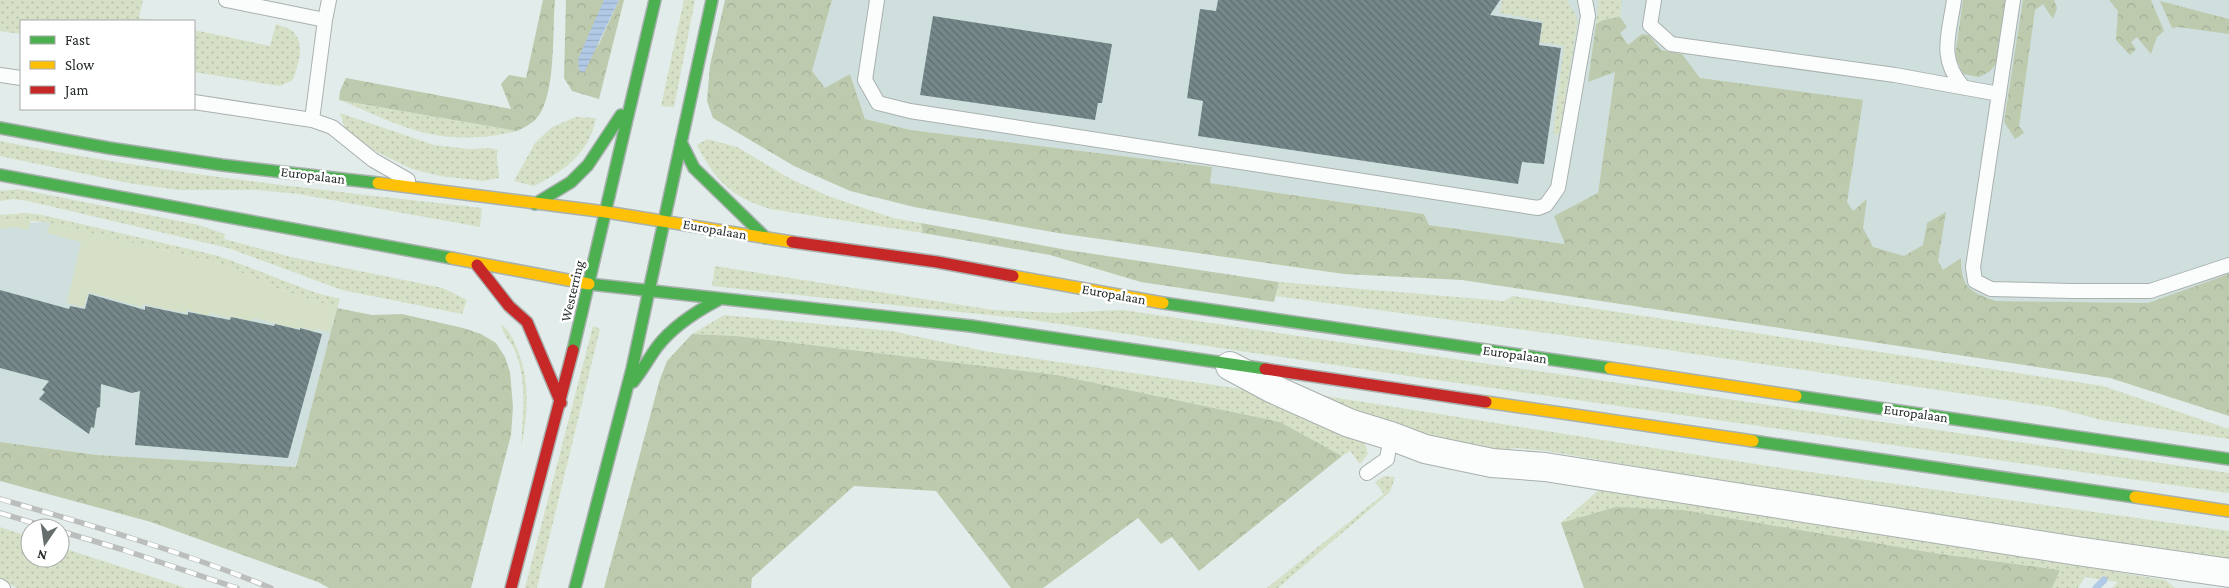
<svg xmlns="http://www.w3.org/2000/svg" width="2229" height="588" font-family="'Crimson Pro',serif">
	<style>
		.built { fill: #cedfdd }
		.grass { fill: url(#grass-dots) }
		.forest { fill: url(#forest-crowns) }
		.garden { fill: #d5e0c7 }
		.water { fill: url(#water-rules) }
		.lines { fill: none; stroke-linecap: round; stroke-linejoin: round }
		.stream { stroke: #b2c9e6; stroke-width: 7 }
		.building { fill: url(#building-back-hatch) }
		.lane-casing { stroke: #a9b1af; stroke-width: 16 }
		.street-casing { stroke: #a9b1af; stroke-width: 30 }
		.fast-casing { stroke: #a9b1af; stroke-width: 14 }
		.slow-casing { stroke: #a9b1af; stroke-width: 14 }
		.jam-casing { stroke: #a9b1af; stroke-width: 14 }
		.lane { stroke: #fbfcfc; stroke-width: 14 }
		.street { stroke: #fbfcfc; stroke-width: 28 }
		.fast { stroke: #4caf50; stroke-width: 11 }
		.slow { stroke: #ffc107; stroke-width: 11 }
		.jam { stroke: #c62828; stroke-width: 11 }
		.rail-casing { stroke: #bbbebd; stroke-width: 5.5 }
		.rail { stroke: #fff; stroke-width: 4; stroke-dasharray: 11; stroke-linecap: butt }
		.labels { text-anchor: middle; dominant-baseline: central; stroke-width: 5; stroke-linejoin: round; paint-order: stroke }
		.street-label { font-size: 14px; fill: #232a29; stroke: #fff }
	</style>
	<defs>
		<pattern id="grass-dots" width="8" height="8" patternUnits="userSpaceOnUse" patternTransform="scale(1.25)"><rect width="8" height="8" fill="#d5e0c7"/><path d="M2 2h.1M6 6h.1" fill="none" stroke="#b7c0ab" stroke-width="1.8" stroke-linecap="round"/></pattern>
		<pattern id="forest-crowns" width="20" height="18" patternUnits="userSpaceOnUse" patternTransform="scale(1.25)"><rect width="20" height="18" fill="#becaae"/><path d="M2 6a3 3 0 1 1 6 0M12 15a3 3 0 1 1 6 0" fill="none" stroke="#a3ae96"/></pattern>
		<pattern id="water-rules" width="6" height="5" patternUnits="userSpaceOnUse" patternTransform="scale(1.25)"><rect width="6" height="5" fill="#b2c9e6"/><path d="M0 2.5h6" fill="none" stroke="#99adc5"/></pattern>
		<pattern id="building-back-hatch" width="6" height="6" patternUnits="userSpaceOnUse" patternTransform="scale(1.25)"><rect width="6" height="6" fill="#76888a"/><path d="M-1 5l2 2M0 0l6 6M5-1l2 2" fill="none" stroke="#606f71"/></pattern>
	</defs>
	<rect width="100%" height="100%" fill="#e2ecea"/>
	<path class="built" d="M832,0H2229V277L2148,303L1996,301L1838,248L1615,72L1598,193L1565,244L1429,225L1424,214L1209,183L1211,167L911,130L865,119L850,74L825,89L812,71Z
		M47,222L141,244L333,324L296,467L97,455L0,442V224Z"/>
	<path class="grass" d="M0,0H143L139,18L155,21H21V34L0,31Z
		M684,0H695L674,107L661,106Z
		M1502,0H1567L1578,20L1559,135L1553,134L1564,46L1540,42L1543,21L1500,13Z
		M1599,0H1622L1620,17L1603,20L1596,24Z
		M276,24C280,26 287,27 291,30C307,42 298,64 293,80L280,86L194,72V30L270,46Z
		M339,100L517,131C489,138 459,140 430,134C400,128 368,111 339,100Z
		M340,113L434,145L469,149L490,148L498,150C495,158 499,169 499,178L483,181L440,176L412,169L363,145L346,131Z
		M576,117L596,118C589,154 564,171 534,186L514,181L535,143L552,127Z
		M707,139L737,147L789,178L828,196L893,218L921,223L923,233L770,209C731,197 715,180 697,145Z
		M0,141C159,173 320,190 482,208L480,227L299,194L257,190H179L128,183L0,156Z
		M19,189L199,225L225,234L224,239L291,257L443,288L467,300L462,314L342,290L228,248L28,201L13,199L0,201V191Z
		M25,213L42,215L219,256L316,293L340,299L337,308L281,290L221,264L50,223L17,219L0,222V215Z
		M715,266L993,310L1056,313L1123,310L2229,473V493L1422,378L1019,318L712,286Z
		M1279,282L1504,301L1513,296L2103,386L2229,429V439L2101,420L2052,407L1641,346L1276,296Z
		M724,315L892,331L984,351L1248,390L1364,441L1368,454L1360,464L1350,451L1342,456L1280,422L1057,375L737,336L692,334Z
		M501,324C509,330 512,337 516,346C530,378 529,412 521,446C523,418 527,377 515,351C510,340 504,337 501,324Z
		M593,326L600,329L537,588H525Z
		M1325,396L1768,466L2229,531V562L2032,535L1547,451L1516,448L1492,452L1476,449L1384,423L1321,399Z
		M1384,476L1395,477L1390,492L1278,588H1267L1384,494L1375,482Z
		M1601,488L2165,580L2175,588H2112L2118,582L2085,577L2078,588H2052L2060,570L1933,553L1561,523Z
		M0,527L30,537V558H60V547L186,588H17L0,579Z"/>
	<path class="forest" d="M543,0H555C552,29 557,102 534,121C529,125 523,128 517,131L339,100L340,91L346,78L511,109L501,84L509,75L526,78Z
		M566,0H604L598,46L619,0H624L599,99L572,91L564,78Z
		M725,0H832L812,71L825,88L850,74L865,119L911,130L1212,167L1210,183L1424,214L1429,225L1565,244L1554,216L1598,193L1615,72L1588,82L1596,24L1603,20L1620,17L1627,27L1620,33L1628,45L1642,34L1649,35L1661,50L1682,54L1700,78L1863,100L1847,202L1853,211L1867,199L1863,228L1873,247L1904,256L1923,245L1927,223L1946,212L1938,261L1943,270L1961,258C1961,287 1969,292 1996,301L2148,303L2229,274V416L2110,378L1462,280L1344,274L1058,233L914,207L850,191L794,166L713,118L707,101L710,65Z
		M1963,0H2006L1996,64L1989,72L1979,77L1963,74L1955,56Z
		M2023,0H2054L2057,8L2053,19L2043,4L2035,10L2019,126L2024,133L2015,139L2004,122Z
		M2109,0H2151L2164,31L2157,37L2151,54L2137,37L2131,42L2136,49L2130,55L2116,40L2118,11Z
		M2160,1L2229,19V34L2178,27L2172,28Z
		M921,223L1067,250L1279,282L1274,302L1141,282L1050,255L923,233Z
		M337,308L372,315L402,314L463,328L481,334L496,343L505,357L510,372L513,407L511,435L471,588H329L318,582L151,522L0,481V442L97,455L296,467Z
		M692,334L737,336L1057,375L1280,422L1342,456L1199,571L1172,537L1161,544L1138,518L1043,588H1011L936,491L854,486L752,578L751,588H604L660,379L667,361Z
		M1616,507L1683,510L1933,553L2060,570L2052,588H1584L1561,523Z"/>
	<path class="garden" d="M17,219H31L28,230L16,227L0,229V222Z
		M50,223L221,264L281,290L337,308L330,332L317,329L316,331L299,327V329L253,318L251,321L231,316L230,318L210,313L209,316L187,310L186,313L143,304L142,307L88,292L84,307L67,303L81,242L47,233Z"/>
	<path class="water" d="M604,0H619L584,73L579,70L578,59Z"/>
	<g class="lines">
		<path class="stream" d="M2096,588L2104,580"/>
	</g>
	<path class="building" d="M1218,0H1500L1490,15L1542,23L1539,45L1561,48L1544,164L1522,162L1518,184L1198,136L1203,101L1187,98L1200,9L1216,11Z
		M933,16L1112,44L1102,103H1098L1095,120L920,95Z
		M0,290L69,309L70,306L85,309L89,294L145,310V306L188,315V312L230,320L231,317L274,326L275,324L300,330V328L322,334L288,458L135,445L140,391L132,393L101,384L100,407L97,408L94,428L91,427L89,434L39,399L45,392L42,390L49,381L0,368Z"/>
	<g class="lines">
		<g class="lane-casing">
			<path id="lane" d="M226,0L325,20L312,120
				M877,0L865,80L878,103L910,111L1538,208L1546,205L1558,188L1588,16L1585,0
				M1654,0L1650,25L1671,44L1895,75L1999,94
				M1954,0C1949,35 1938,58 1963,87
				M2013,0L1973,267L1975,281L1991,289L2072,291H2150L2229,265
				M325,20L329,0
				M0,75L21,78
				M194,102L312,120L332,127L373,160L408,180
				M1367,473L1387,459L1391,436
				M0,586L3,588"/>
		</g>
		<g class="street-casing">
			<path id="street" d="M1230,366L1271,388L1349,423L1391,436L1425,449L1492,463L1545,467L2077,551L2229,573"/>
		</g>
		<g class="fast-casing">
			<path id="fast" d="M0,128L109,148L222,165L378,183
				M681,142L694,168L766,238
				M0,175L451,258
				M535,204L571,182L588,165L621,115
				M589,284L971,326L1265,369
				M1163,303L1610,368
				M573,350L655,0
				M633,382C642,371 649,358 657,347C673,326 695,312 718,300
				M1796,396L2229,459
				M1753,441L2135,497
				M575,588L632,369L712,0"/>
		</g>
		<g class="slow-casing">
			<path id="slow" d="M378,183L606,212
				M606,212L792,242
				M451,258L589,284
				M1013,276L1163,303
				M1610,368L1796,396
				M1486,402L1753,441
				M2135,497L2229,511"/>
		</g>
		<g class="jam-casing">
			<path id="jam" d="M792,242L937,262L1013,276
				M477,265L509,306L527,322L561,403
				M1265,369L1486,402
				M511,588L573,350"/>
		</g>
		<use href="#lane" class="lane"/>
		<use href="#street" class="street"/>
		<use href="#fast" class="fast"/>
		<use href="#slow" class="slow"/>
		<use href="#jam" class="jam"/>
		<g class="rail-casing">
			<path id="rail" d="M0,499C91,525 183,552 271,588
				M0,513L50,528
				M60,531L124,550L237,588"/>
		</g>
		<use href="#rail" class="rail"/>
	</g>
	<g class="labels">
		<g class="street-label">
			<text transform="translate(313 175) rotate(7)">Europalaan</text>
			<text transform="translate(715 229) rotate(10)">Europalaan</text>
			<text transform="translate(572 291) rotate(-77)">Westerring</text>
			<text transform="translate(1114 294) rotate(10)">Europalaan</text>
			<text transform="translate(1515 354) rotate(8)">Europalaan</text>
			<text transform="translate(1916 413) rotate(8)">Europalaan</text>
		</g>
	</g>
	<rect x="20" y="20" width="175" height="90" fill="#ffffff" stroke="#a7aaa9"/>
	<rect x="30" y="36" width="25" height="8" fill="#4caf50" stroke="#a7aaa9"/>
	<text x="65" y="45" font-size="15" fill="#232a29">Fast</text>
	<rect x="30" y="61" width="25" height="8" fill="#ffc107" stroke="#a7aaa9"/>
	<text x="65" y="70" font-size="15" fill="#232a29">Slow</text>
	<rect x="30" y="86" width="25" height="8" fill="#c62828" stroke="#a7aaa9"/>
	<text x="65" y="95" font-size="15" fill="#232a29">Jam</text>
	<g transform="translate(45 543) rotate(193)"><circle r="24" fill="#ffffff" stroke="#a7aaa9"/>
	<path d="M0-4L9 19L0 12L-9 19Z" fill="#666e6d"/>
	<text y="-8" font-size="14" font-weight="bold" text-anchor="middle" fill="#232a29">N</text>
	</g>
</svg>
